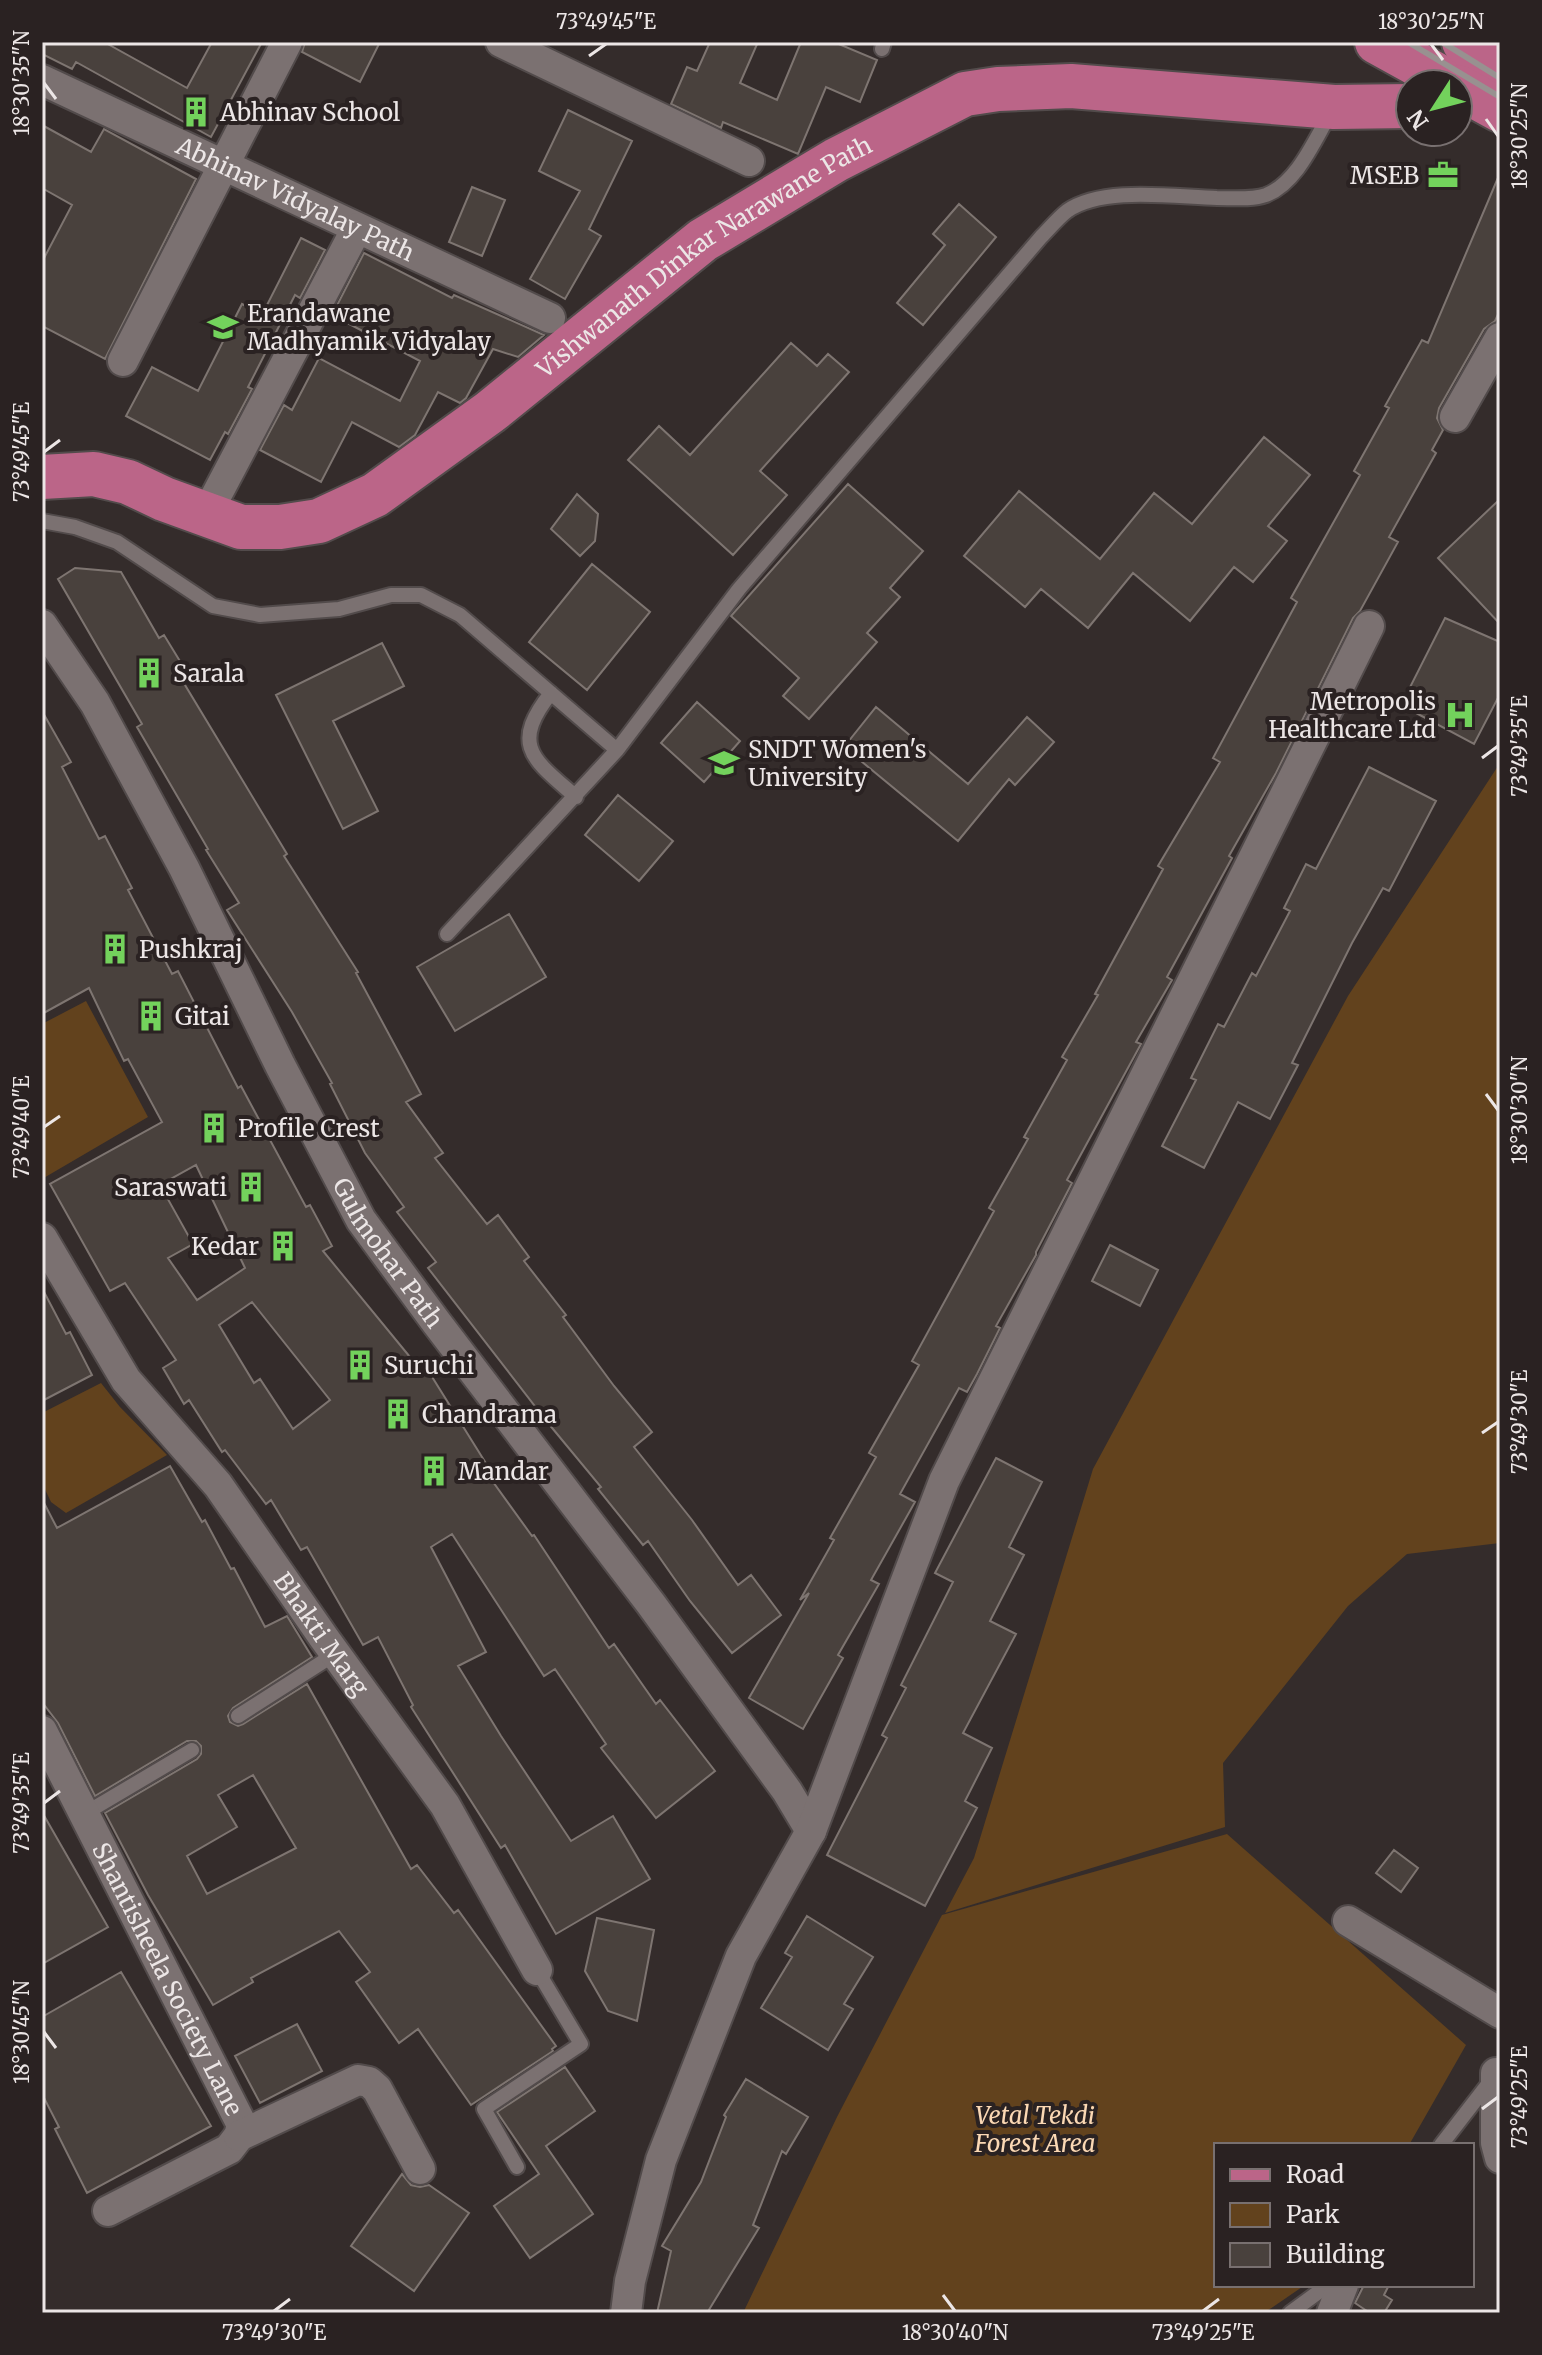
<svg xmlns="http://www.w3.org/2000/svg" width="1542" height="2355" font-family="Merriweather,serif">
	<style>
		.green { fill: #62421d }
		.building { fill: #49413d; stroke: #7e7571; stroke-width: 2; fill-rule: evenodd }
		.lines { fill: none; stroke-linecap: round; stroke-linejoin: round }
		.service-casing { stroke: #524b4b; stroke-width: 18 }
		.minor-casing { stroke: #524b4b; stroke-width: 34 }
		.primary-casing { stroke: #524b4b; stroke-width: 48 }
		.service { stroke: #7b7171; stroke-width: 14 }
		.minor { stroke: #7b7171; stroke-width: 30 }
		.primary { stroke: #bb6588; stroke-width: 44 }
		.rail { stroke: #989190; stroke-width: 6 }
		.ticks { fill: none; stroke: #ece6e6; stroke-width: 3 }
		.labels { text-anchor: middle; dominant-baseline: central; stroke-width: 8; stroke-linejoin: round; paint-order: stroke }
		.poi-label { font-size: 24px; fill: #ece6e6; stroke: #2a2222; text-anchor: start }
		.street-label { font-size: 24px; fill: #ece6e6; stroke: #2a2222 }
		.park-label { font-size: 24px; font-style: italic; fill: #fbd8b4; stroke: #2a2222 }
		.neatline { fill: none; stroke: #ece6e6; stroke-width: 3 }
		.ticks-label { font-size: 20px; text-anchor: middle; fill: #ece6e6 }
	</style>
	<rect width="100%" height="100%" fill="#342c2b"/>
	<path class="green" d="M1500,763V1543L1407,1554L1348,1606L1223,1763L1225,1827L945,1913L974,1858L1093,1469L1348,996Z
		M86,1001L148,1117L42,1179V1024Z
		M101,1383L120,1407L167,1455L66,1513L51,1502L42,1483V1413Z
		M1227,1834L1466,2045L1409,2145H1216V2285H1305L1264,2313H743L837,2117L942,1915Z"/>
	<path class="building" d="M42,42H104L187,88L212,42H262L211,137L76,62L72,69L42,54Z
		M305,42H380L360,82L302,52Z
		M710,42H758L740,83L777,100L801,42H834L877,60L860,102L826,87L798,154L723,122L721,128L671,104L687,67L697,71Z
		M568,110L632,141L589,229L601,236L565,299L530,279L580,191L539,171Z
		M42,125L91,152L104,129L196,179L105,359L42,326V262L72,205L42,188Z
		M1500,173V310L1495,321L1484,329L1439,408L1437,418L1443,430L1432,450L1436,453L1389,537L1398,542L1360,611L1353,618L1276,773L1229,856L1232,858L1167,977L1172,980L1136,1042L1141,1044L1067,1180L1072,1183L1036,1252V1255L996,1326L1000,1328L977,1374L967,1392L959,1388L900,1494L915,1502L871,1580L879,1584L838,1655L843,1658L803,1729L749,1698L809,1593L800,1600L834,1540L830,1538L876,1457L869,1453L919,1365L912,1361L994,1211L989,1208L1028,1139L1024,1137L1067,1060L1062,1057L1098,995L1095,994L1163,869L1158,866L1220,762L1213,758L1297,602L1291,598L1360,475L1354,471L1389,408L1385,406L1422,340L1428,343Z
		M472,187L505,200L482,256L449,242Z
		M959,204L996,237L923,325L897,303L945,245L933,234Z
		M301,238L325,250L300,298L295,295L248,387L252,389L228,434L225,432L210,460L126,416L152,367L198,391L242,304L262,315Z
		M364,253L452,298L454,295L544,335L518,357L493,349L466,398L460,403L438,392L415,435L399,447L352,422L321,482L260,450L284,405L292,410L319,358L400,401L420,361L332,315Z
		M791,343L817,366L828,354L849,372L760,471L787,495L733,555L628,460L659,426L690,455Z
		M1264,437L1310,475L1268,526L1287,541L1253,582L1234,567L1190,621L1133,573L1088,628L1041,589L1025,607L964,556L1019,491L1100,559L1154,493L1192,524Z
		M848,484L923,551L890,588L900,597L867,633L877,642L809,719L783,696L799,678L731,616Z
		M577,494L598,514L595,541L580,556L551,529Z
		M1500,499V624L1438,558Z
		M592,564L650,612L587,690L529,642Z
		M75,568L121,572L159,638L164,635L189,676L182,680L287,854L284,856L358,972L356,973L421,1094L406,1102L443,1153L435,1158L487,1224L498,1215L529,1257L524,1261L566,1315L563,1317L614,1386L652,1432L634,1447L692,1520L738,1585L751,1575L781,1615L732,1653L690,1601L648,1541L643,1545L598,1489L601,1487L548,1423L428,1268L436,1262L397,1212L404,1207L365,1153L330,1084L332,1083L292,1012L227,910L239,903L206,850L208,849L137,727L142,724L58,579Z
		M1445,618L1500,642V694L1474,744L1401,705Z
		M382,643L404,686L333,721L378,811L343,829L276,695Z
		M697,702L740,741L704,782L661,743Z
		M876,707L968,784L1027,717L1054,742L1015,785L1009,779L958,841L844,747Z
		M42,711L71,762L62,767L99,839L105,836L132,888L128,890L172,974L178,971L238,1088L241,1086L306,1207L310,1205L332,1246L323,1251L419,1368L424,1364L487,1465L483,1468L532,1536L534,1535L609,1648L614,1644L656,1704L660,1700L715,1771L656,1818L601,1748L606,1744L555,1669L544,1676L452,1534L431,1547L486,1652L458,1666L501,1736L571,1841L613,1816L650,1879L556,1934L505,1845L501,1848L411,1707L413,1705L378,1637L363,1645L307,1547L301,1550L271,1500L266,1504L225,1450L222,1452L189,1400L184,1404L163,1368L176,1360L125,1283L110,1291L50,1184L162,1122L128,1059L124,1061L89,988L42,1014ZM196,1165L245,1268L197,1300L168,1258L193,1244L160,1185ZM252,1302L330,1400L293,1429L260,1379L254,1383L219,1325Z
		M1369,767L1436,801L1389,891L1383,888L1352,943L1292,1063L1298,1065L1270,1119L1238,1102L1204,1168L1162,1146L1196,1080L1191,1078L1218,1024L1224,1027L1252,973L1256,976L1290,911L1284,908L1306,864L1316,869Z
		M618,795L673,841L639,881L585,835Z
		M509,914L546,977L455,1031L417,967Z
		M1110,1245L1158,1270L1140,1306L1092,1281Z
		M42,1288L66,1334L70,1332L92,1375L42,1401Z
		M996,1458L1042,1482L1009,1547L1024,1555L990,1621L1016,1634L963,1733L992,1748L965,1801L977,1808L925,1906L827,1855L887,1738L882,1735L906,1688L901,1685L953,1582L935,1573Z
		M170,1466L202,1522L205,1520L231,1569L234,1568L265,1627L287,1616L312,1657L233,1708L228,1716L230,1722L238,1726L243,1724L307,1684L411,1869L417,1865L454,1913L458,1910L556,2046L552,2049L553,2051L471,2105L418,2029L399,2043L356,1982L370,1972L339,1931L251,1978L253,1982L213,2005L148,1895L105,1813L197,1759L201,1754V1746L196,1741H187L95,1796L58,1723L42,1702V1499L57,1528ZM253,1775L296,1848L207,1894L187,1856L237,1827L218,1795Z
		M42,1812L108,1927L42,1964Z
		M1394,1850L1418,1868L1401,1892L1376,1873Z
		M807,1916L873,1957L844,2004L853,2009L828,2050L761,2008L792,1957L785,1953Z
		M597,1918L654,1930L637,2021L608,2011L585,1971Z
		M121,1972L211,2126L87,2193L55,2129L59,2127L42,2094V2017Z
		M297,2024L322,2071L260,2103L235,2056Z
		M565,2067L595,2111L546,2146L593,2214L530,2258L494,2206L539,2174L497,2112Z
		M746,2079L808,2117L786,2154L782,2151L753,2225L759,2228L707,2313H657L671,2251L662,2246L701,2182L726,2117L724,2115Z
		M402,2174L411,2185L420,2187L429,2185L469,2213L414,2291L351,2246Z
		M1364,2285H1389L1384,2295L1392,2300L1384,2313H1370L1355,2303Z"/>
	<g class="lines">
		<g class="service-casing">
			<path id="service" d="M882,49L884,42
				M42,521L75,527L117,542L213,606L260,615L339,609L391,595H421L460,615L617,750
				M551,693C509,746 534,760 576,797
				M447,934L617,750L739,589L1041,237C1049,229 1058,218 1067,211C1103,186 1174,197 1217,198C1232,198 1252,200 1266,195C1297,183 1314,141 1330,114
				M238,1716L335,1654
				M84,1814L192,1750
				M1441,2145L1492,2079
				M517,2167L484,2109L581,2044L537,1970
				M1290,2313L1328,2285"/>
		</g>
		<g class="minor-casing">
			<g id="minor">
				<path d="M501,42L749,161"/>
				<path id="s1" d="M42,80L550,318"/>
				<path d="M123,361L287,42"/>
				<path d="M1455,417L1500,338"/>
				<path d="M206,515L357,228"/>
				<path id="s2" d="M42,625L95,703L184,868L280,1065L361,1220L436,1322L651,1604L787,1791L811,1831"/>
				<path id="s3" d="M42,1238L126,1380L218,1485L324,1638L445,1805L537,1970"/>
				<path id="s4" d="M42,1731L242,2125L239,2136L229,2149L108,2211"/>
				<path d="M1348,1921L1500,2013"/>
				<path d="M1496,2073V2143L1500,2158"/>
				<path d="M239,2136L358,2080L369,2082L377,2089L420,2169"/>
				<path d="M626,2313L630,2281L661,2160L741,1956L811,1831L944,1481L1369,626"/>
				<path d="M1332,2313L1343,2285"/>
			</g>
		</g>
		<g class="primary-casing">
			<g id="primary">
				<path d="M1377,42L1453,84"/>
				<path d="M1464,42L1500,69"/>
				<path d="M1458,87L1500,110"/>
				<path id="s5" d="M42,477L94,474L128,482L164,499L241,527H280L319,521L375,495L490,412L703,240L836,160L965,94L998,89L1071,86L1334,107L1410,106"/>
			</g>
		</g>
		<use href="#service" class="service"/>
		<use href="#minor" class="minor"/>
		<use href="#primary" class="primary"/>
		<path class="rail" d="M1408,42L1500,97
			M1442,42L1500,78"/>
	</g>
	<path class="ticks" d="M1431,44L1443,60M589,56L606,44M44,83L56,99M1486,119L1498,136M44,452L60,440M1482,758L1498,746M1486,1094L1498,1110M44,1127L60,1116M1482,1433L1498,1422M44,1803L60,1791M44,2032L56,2048M1482,2109L1498,2097M943,2295L955,2311M274,2311L290,2299M1203,2311L1219,2299"/>
	<defs>
		<g id="building-bare" transform="scale(2.4)"><path d="M-4-6H4V6H1V3H-1V6H-4ZM-2.5-4.3h1.7v1.8h-1.7ZM.8-4.3h1.7v1.8H.8ZM-2.5-1h1.7V.8h-1.7ZM.8-1h1.7V.8H.8Z" fill="#73d25c" stroke="#2a2222" stroke-width="2.5" paint-order="stroke"/></g>
		<g id="office-bare" transform="scale(2.4)"><path d="M-6-3h4V-5.5h4V-3h4V5H-6ZM-1-4.5V-3h2v-1.5ZM-6 0V1H6V0Z" fill="#73d25c" stroke="#2a2222" stroke-width="2.5" paint-order="stroke"/></g>
		<g id="school-bare" transform="scale(2.4)"><path d="M0-5L7-2L0 1L-7-2ZM-4 1L0 2.5L4 1V4Q0 6-4 4Z" fill="#73d25c" stroke="#2a2222" stroke-width="2.5" paint-order="stroke"/></g>
		<g id="hospital-bare" transform="scale(2.4)"><path d="M-5-5h3v3.5h4V-5h3V5h-3V1.5h-4V5h-3Z" fill="#73d25c" stroke="#2a2222" stroke-width="2.5" paint-order="stroke"/></g>
		<g id="university-bare" transform="scale(2.4)"><path d="M0-5L7-2L0 1L-7-2ZM-4 1L0 2.5L4 1V4Q0 6-4 4Z" fill="#73d25c" stroke="#2a2222" stroke-width="2.5" paint-order="stroke"/></g>
	</defs>
	<g fill-rule="evenodd">
		<use href="#building-bare" x="196" y="112"/>
		<use href="#office-bare" x="1443" y="175"/>
		<use href="#school-bare" x="223" y="327"/>
		<use href="#building-bare" x="149" y="673"/>
		<use href="#hospital-bare" x="1460" y="715"/>
		<use href="#university-bare" x="724" y="763"/>
		<use href="#building-bare" x="115" y="949"/>
		<use href="#building-bare" x="151" y="1016"/>
		<use href="#building-bare" x="214" y="1128"/>
		<use href="#building-bare" x="251" y="1187"/>
		<use href="#building-bare" x="283" y="1246"/>
		<use href="#building-bare" x="360" y="1365"/>
		<use href="#building-bare" x="398" y="1414"/>
		<use href="#building-bare" x="434" y="1471"/>
	</g>
	<g class="labels">
		<g class="poi-label">
			<text x="220" y="112">Abhinav School</text>
			<text x="1419" y="175" text-anchor="end">MSEB</text>
			<text x="247" y="313">Erandawane<tspan x="247" dy="28">Madhyamik Vidyalay</tspan></text>
			<text x="173" y="673">Sarala</text>
			<text x="1436" y="701" text-anchor="end">Metropolis<tspan x="1436" dy="28">Healthcare Ltd</tspan></text>
			<text x="748" y="749">SNDT Women's<tspan x="748" dy="28">University</tspan></text>
			<text x="139" y="949">Pushkraj</text>
			<text x="175" y="1016">Gitai</text>
			<text x="238" y="1128">Profile Crest</text>
			<text x="227" y="1187" text-anchor="end">Saraswati</text>
			<text x="259" y="1246" text-anchor="end">Kedar</text>
			<text x="384" y="1365">Suruchi</text>
			<text x="422" y="1414">Chandrama</text>
			<text x="458" y="1471">Mandar</text>
		</g>
		<g class="street-label">
			<text stroke="none"><textPath href="#s1" startOffset="280">Abhinav Vidyalay Path</textPath></text>
			<text stroke="none"><textPath href="#s5" startOffset="756">Vishwanath Dinkar Narawane Path</textPath></text>
			<text stroke="none"><textPath href="#s2" startOffset="718">Gulmohar Path</textPath></text>
			<text stroke="none"><textPath href="#s3" startOffset="486">Bhakti Marg</textPath></text>
			<text stroke="none"><textPath href="#s4" startOffset="278">Shantisheela Society Lane</textPath></text>
		</g>
		<g class="park-label">
			<text x="1035" y="2115">Vetal Tekdi<tspan x="1035" dy="28">Forest Area</tspan></text>
		</g>
	</g>
	<rect width="1542" height="2355" fill="none" stroke="#2a2222" stroke-width="88"/>
	<rect x="1214" y="2143" width="260" height="144" fill="#2a2222" stroke="#787070" stroke-width="2"/>
	<rect x="1230" y="2169" width="40" height="12" fill="#bb6588" stroke="#787070" stroke-width="2"/>
	<text x="1286" y="2183" font-size="24" fill="#ece6e6">Road</text>
	<rect x="1230" y="2203" width="40" height="24" fill="#62421d" stroke="#787070" stroke-width="2"/>
	<text x="1286" y="2223" font-size="24" fill="#ece6e6">Park</text>
	<rect x="1230" y="2243" width="40" height="24" fill="#49413d" stroke="#787070" stroke-width="2"/>
	<text x="1286" y="2263" font-size="24" fill="#ece6e6">Building</text>
	<g transform="translate(1434 108) rotate(234)"><circle r="38" fill="#2a2222" stroke="#787070" stroke-width="2"/>
	<path d="M0-6L14 30L0 20L-14 30Z" fill="#73d25c"/>
	<text y="-12" font-size="22" font-weight="bold" text-anchor="middle" fill="#ece6e6">N</text>
	</g>
	<rect x="44" y="44" width="1454" height="2267" class="neatline"/>
	<g class="ticks-label">
		<text x="606" y="29">73°49'45"E</text>
		<text x="1431" y="29">18°30'25"N</text>
		<text transform="translate(22 83) rotate(-90)" y="7">18°30'35"N</text>
		<text transform="translate(1520 136) rotate(-90)" y="7">18°30'25"N</text>
		<text transform="translate(22 452) rotate(-90)" y="7">73°49'45"E</text>
		<text transform="translate(1520 746) rotate(-90)" y="7">73°49'35"E</text>
		<text transform="translate(1520 1110) rotate(-90)" y="7">18°30'30"N</text>
		<text transform="translate(22 1127) rotate(-90)" y="7">73°49'40"E</text>
		<text transform="translate(1520 1422) rotate(-90)" y="7">73°49'30"E</text>
		<text transform="translate(22 1803) rotate(-90)" y="7">73°49'35"E</text>
		<text transform="translate(22 2032) rotate(-90)" y="7">18°30'45"N</text>
		<text transform="translate(1520 2097) rotate(-90)" y="7">73°49'25"E</text>
		<text x="274" y="2340">73°49'30"E</text>
		<text x="955" y="2340">18°30'40"N</text>
		<text x="1203" y="2340">73°49'25"E</text>
	</g>
</svg>
